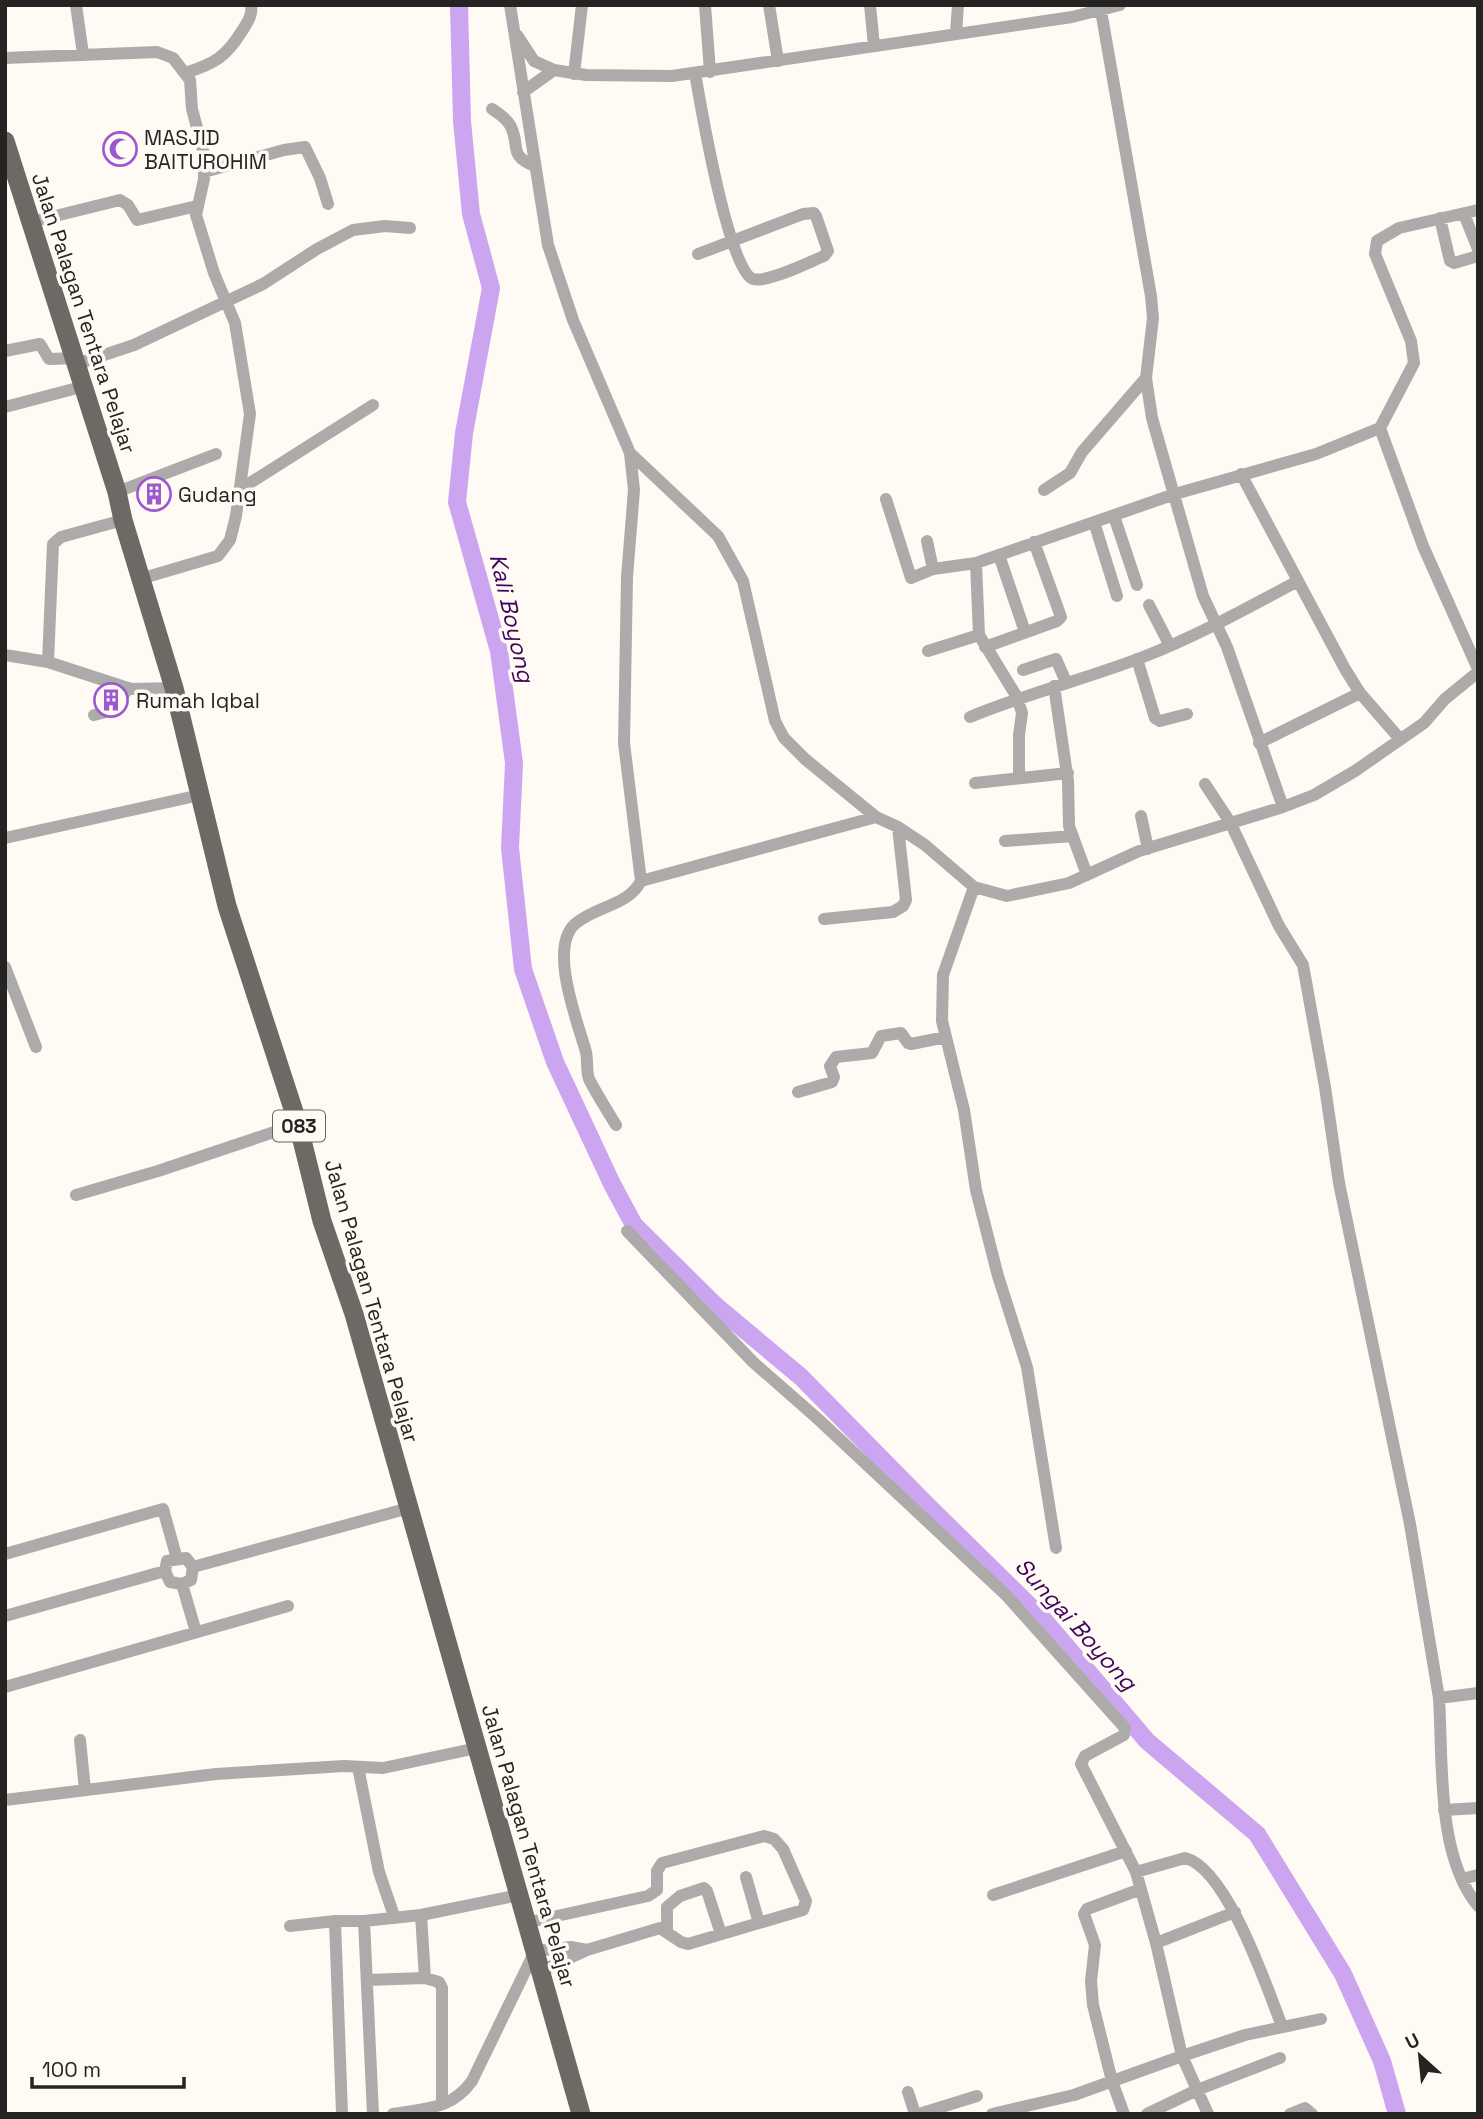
<svg xmlns="http://www.w3.org/2000/svg" width="1483" height="2119" font-family="'Space Grotesk',sans-serif">
	<style>
		.lines { fill: none; stroke-linecap: round; stroke-linejoin: round }
		.river { stroke: #cca5f1; stroke-width: 18 }
		.street { stroke: #adaba9; stroke-width: 12 }
		.primary { stroke: #6d6a65; stroke-width: 19 }
		.labels { text-anchor: middle; dominant-baseline: central; stroke-width: 7; stroke-linejoin: round; paint-order: stroke }
		.shield { fill: #fffaf4; stroke: #676461; stroke-width: 2 }
		.shield-label { font-size: 19px; font-weight: bold; fill: #262422 }
		.poi-label { font-size: 21px; fill: #262422; stroke: #fffaf4; text-anchor: start }
		.street-label { font-size: 21px; fill: #262422; stroke: #fffaf4 }
		.water-label { font-size: 23px; font-style: italic; fill: #3e035f; stroke: #fffaf4 }
	</style>
	<rect width="100%" height="100%" fill="#fffaf4"/>
	<g class="lines">
		<path class="river" d="M459,5L462,121L471,214L491,288L464,433L457,502L499,651L514,763L510,848L523,969L555,1062L612,1184L634,1225L716,1306L801,1377L927,1505L1044,1620L1147,1741L1257,1834L1343,1974L1382,2061L1397,2114"/>
		<path class="street" d="M76,5L83,54
			M510,5L548,245L573,320L630,453L634,490L627,577L624,743L641,881C628,906 596,906 575,924C548,948 578,1023 586,1052C588,1061 586,1071 589,1079C597,1095 607,1110 616,1125
			M705,5L710,72
			M769,5L778,61
			M870,5L874,46
			M1100,5L1151,296L1153,318L1146,378L1152,418L1203,596L1227,647L1283,807
			M956,33L958,5
			M517,35L534,61L554,70L586,75L672,76L1072,17L1120,5
			M5,58L157,52L173,58L190,80L192,109L204,154V179L196,215L214,273L235,323L250,414L236,516L230,540L218,556L140,579
			M185,73C214,64 226,57 242,31C247,23 253,15 251,5
			M695,73C700,102 729,273 753,279C768,283 809,262 824,256L828,251L816,216L814,213L803,214L698,254
			M574,74L582,5
			M523,92L554,70
			M492,109C498,113 506,118 510,125C521,144 507,156 535,166
			M204,172L284,150L305,147L320,178L328,204
			M1464,214L1478,249
			M1440,218L1450,261L1454,263L1478,256
			M31,222L120,200L128,205L137,220L197,206
			M5,351L40,344L49,359L76,358
			M77,364L134,345L263,284L317,249L353,230L385,226L410,228
			M5,407L85,386
			M1380,428L1423,546L1478,669
			M630,453L718,536L743,581L775,721L784,738L805,759L876,817L898,827L925,845L974,887L1007,896L1069,883L1139,851L1283,807L1314,795L1355,771L1424,723L1445,699L1478,672
			M1241,474L1345,669L1360,693L1400,739
			M239,490L373,405
			M1044,490L1070,473L1082,452L1146,378
			M117,492L216,454
			M886,499L911,578L933,569L976,563L1175,494L1316,454L1380,428L1414,363L1411,341L1375,254L1377,241L1399,228L1478,210
			M1114,516L1137,585
			M1094,522L1117,596
			M927,541L933,569
			M999,555L1025,632
			M976,563L979,635L1017,697L1022,713L1019,735V777
			M1149,605L1170,646
			M985,647L1057,621L1061,617L1034,542
			M928,651L979,635
			M5,655L48,662L131,689L174,688
			M1137,659L1155,718L1160,721L1187,714
			M48,662L53,544L61,537L123,520
			M1023,670L1056,659L1066,682
			M1054,686L1068,781L1069,826L1087,875
			M94,715L110,711L129,688
			M970,717C1028,693 1086,679 1143,657C1197,636 1247,608 1298,581
			M1259,743L1360,693
			M975,783L1068,773
			M1205,784L1230,822L1279,926L1303,965L1325,1087L1339,1183L1410,1524L1439,1698
			M1141,816L1148,849
			M5,838L200,795
			M1005,841L1073,836
			M641,881L876,817
			M974,887L943,975L942,1021L964,1110L976,1190L998,1276L1027,1367L1056,1548
			M824,919L893,912L903,906L906,900L898,827
			M5,967L36,1047
			M798,1092L832,1082L834,1077L830,1066L836,1057L872,1053L881,1036L901,1033L908,1043L911,1044L946,1037
			M76,1195L158,1171L298,1124
			M627,1231L753,1362L818,1419L1006,1595L1125,1728L1124,1735L1085,1756L1081,1764L1136,1872L1156,1943L1182,2056L1245,2035L1321,2019
			M5,1554L163,1509L177,1559
			M193,1567L191,1580L182,1584L170,1582L165,1571L167,1561L186,1558L193,1567L409,1508
			M182,1584L196,1632
			M5,1616L165,1571
			M5,1687L288,1606
			M1478,1693L1439,1698C1443,1761 1436,1855 1478,1906
			M80,1740L85,1790
			M358,1767L379,1872L394,1916
			M5,1800L216,1774L344,1766L383,1768L477,1748
			M1444,1810L1478,1808
			M1136,1872L1185,1858C1227,1868 1267,1988 1282,2026
			M746,1877L759,1923
			M1462,1879L1478,1875
			M993,1895L1126,1851
			M421,1915L425,1978
			M335,1921L342,2114
			M364,1921L373,2114
			M525,1923L648,1896L657,1890V1871L662,1863L764,1836L774,1839L783,1849L806,1901L803,1910L688,1944L681,1942L660,1928L587,1950L541,1971
			M290,1926L335,1921H364L421,1915L519,1895
			M667,1931V1907L680,1896L704,1888L707,1891L721,1934
			M1156,1943L1235,1912
			M367,1980L425,1978L439,1982L442,1988V2104
			M908,2092L915,2114
			M393,2114C426,2108 451,2110 472,2081L535,1951L571,1947L587,1950
			M919,2114L977,2096
			M992,2114L1074,2095L1182,2056L1208,2114
			M1124,2114L1112,2081L1093,2005L1091,1981L1095,1945L1084,1914L1087,1909L1141,1889
			M1147,2114L1197,2090L1280,2058
			M1290,2114L1305,2108L1312,2114"/>
		<path class="primary" d="M5,141L117,492L123,520L174,688L227,906L298,1124L322,1221L354,1314L581,2114"/>
	</g>
	<defs>
		<g id="mosque-ring" transform="scale(1.75)"><circle r="9.5" fill="#fffaf4" stroke="#9b59cf" stroke-width="1.5"/><path d="M3.5-4.9A6 6 0 1 0 3.5 4.9A5 5 0 1 1 3.5-4.9Z" fill="#9b59cf"/></g>
		<g id="building-ring" transform="scale(1.75)"><circle r="9.5" fill="#fffaf4" stroke="#9b59cf" stroke-width="1.5"/><path d="M-4-6H4V6H1V3H-1V6H-4ZM-2.5-4.3h1.7v1.8h-1.7ZM.8-4.3h1.7v1.8H.8ZM-2.5-1h1.7V.8h-1.7ZM.8-1h1.7V.8H.8Z" fill="#9b59cf"/></g>
	</defs>
	<g fill-rule="evenodd">
		<use href="#mosque-ring" x="120" y="149"/>
		<use href="#building-ring" x="154" y="494"/>
		<use href="#building-ring" x="111" y="700"/>
	</g>
	<g class="labels">
		<rect class="shield" x="273" y="1110.5" width="52" height="31" rx="5"/>
		<g class="shield-label">
			<text x="299" y="1126">083</text>
		</g>
		<g class="poi-label">
			<text x="144" y="137">MASJID<tspan x="144" dy="24">BAITUROHIM</tspan></text>
			<text x="178" y="494">Gudang</text>
			<text x="136" y="700">Rumah Iqbal</text>
		</g>
		<g class="street-label">
			<text transform="translate(84 313) rotate(72)">Jalan Palagan Tentara Pelajar</text>
			<text transform="translate(372 1301) rotate(74)">Jalan Palagan Tentara Pelajar</text>
			<text transform="translate(529 1846) rotate(74)">Jalan Palagan Tentara Pelajar</text>
		</g>
		<g class="water-label">
			<text transform="translate(512 618) rotate(77)">Kali Boyong</text>
			<text transform="translate(1076 1624) rotate(48)">Sungai Boyong</text>
		</g>
	</g>
	<rect width="1483" height="2119" fill="none" stroke="#262422" stroke-width="14"/>
	<g transform="translate(1420 2056) rotate(333)" stroke="#fffaf4" stroke-width="5" paint-order="stroke">
	<path d="M0-5L12 26L0 18L-12 26Z" fill="#262422"/>
	<text y="-10" font-size="19" font-weight="bold" text-anchor="middle" fill="#262422">U</text>
	</g>
	<path d="M32 2077v10h152v-10" fill="none" stroke="#262422" stroke-width="3.5"/>
	<text x="42" y="2077" font-size="21" fill="#262422" stroke="#fffaf4" stroke-width="5" paint-order="stroke">100 m</text>
</svg>
